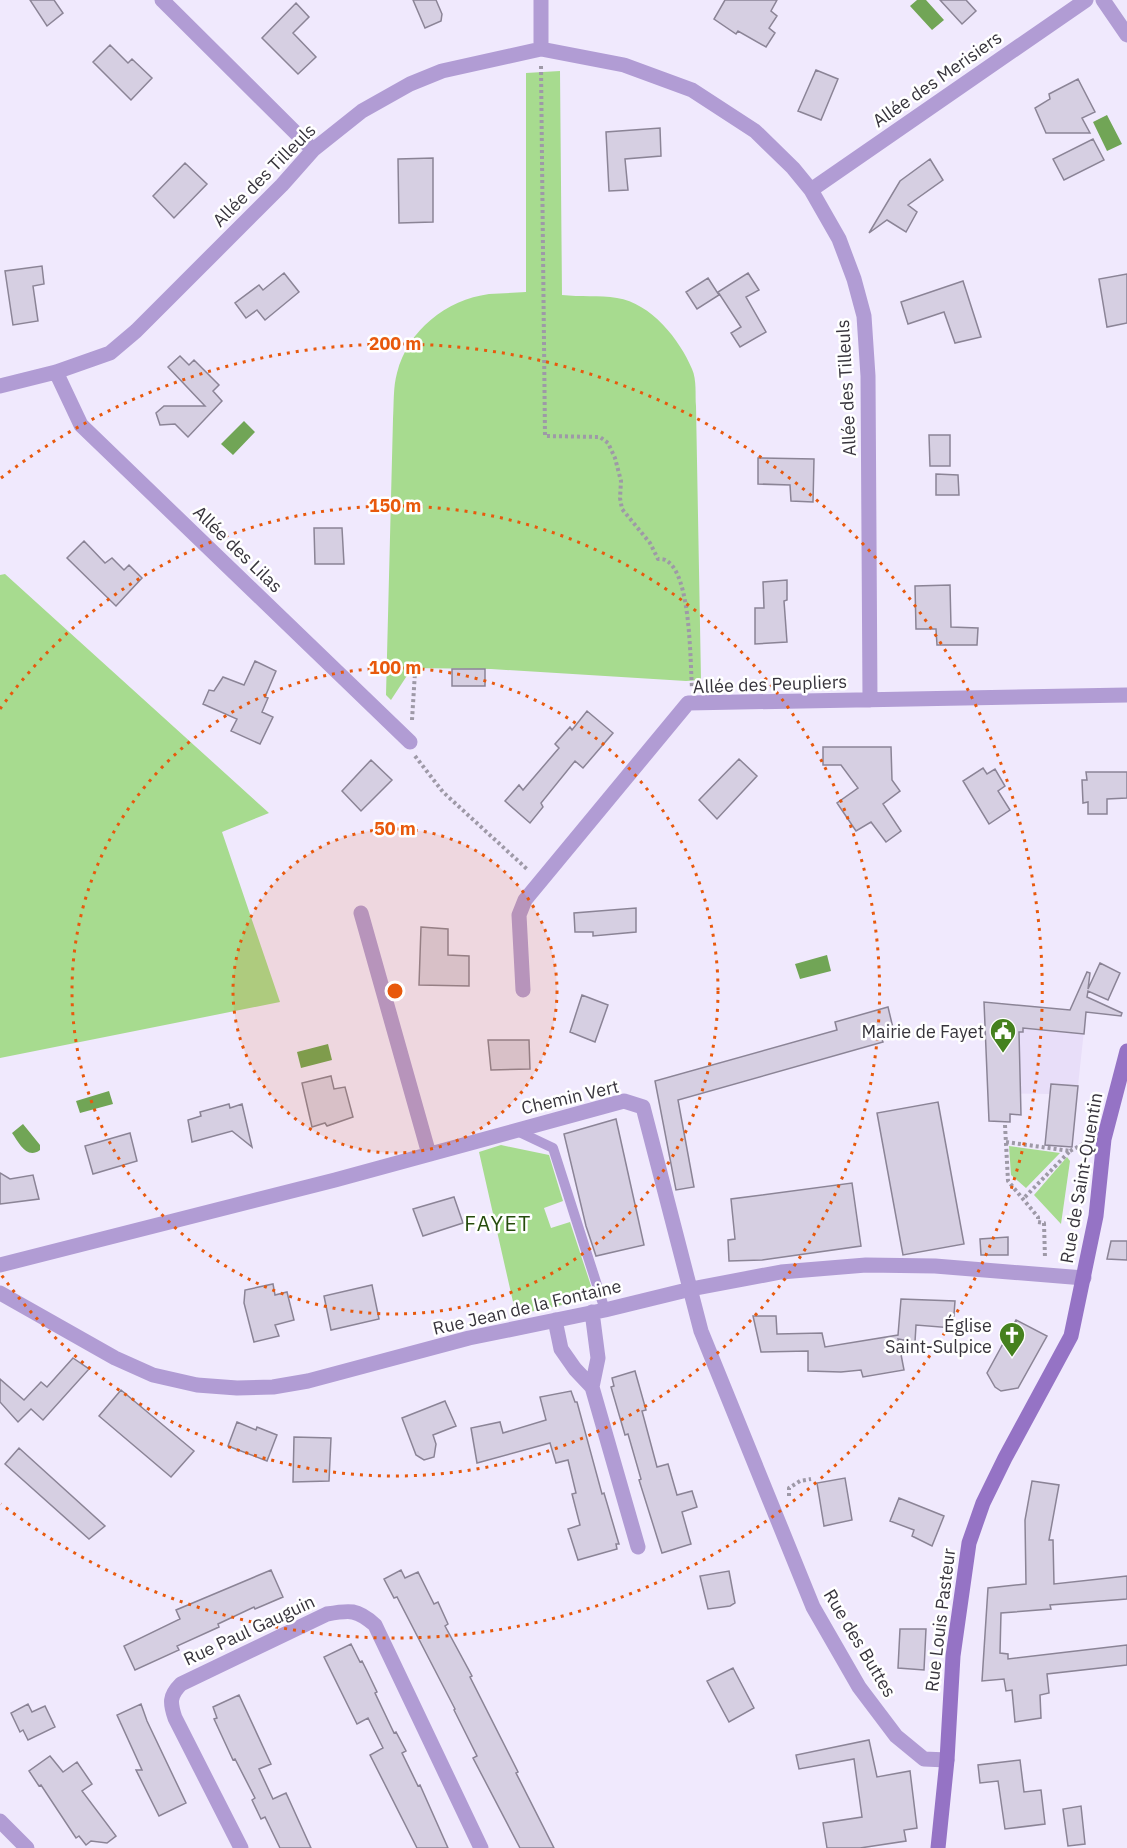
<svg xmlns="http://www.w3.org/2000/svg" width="1127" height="1848" font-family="'IBM Plex Sans',sans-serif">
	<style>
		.built { fill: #e8def9 }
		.green { fill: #a7db8f }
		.water { fill: #71a556 }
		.building { fill: #d6cfe2; stroke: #8b8496; stroke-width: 1.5 }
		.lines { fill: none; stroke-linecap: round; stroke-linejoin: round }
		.path { stroke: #9e99a7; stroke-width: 4; stroke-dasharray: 3 3; stroke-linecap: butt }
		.service { stroke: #b19cd4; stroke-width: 10 }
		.minor { stroke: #b19cd4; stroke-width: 15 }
		.secondary { stroke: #9573c5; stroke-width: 15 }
		.ring { fill: none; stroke: #e8590c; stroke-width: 3; stroke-dasharray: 3 6 }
		.labels { text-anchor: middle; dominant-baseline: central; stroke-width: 5; stroke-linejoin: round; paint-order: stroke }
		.street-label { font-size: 18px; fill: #37343c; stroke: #fff }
		.poi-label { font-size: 18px; fill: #37343c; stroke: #fff; text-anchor: end }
		.quarter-label { font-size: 21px; letter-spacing: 1.5px; fill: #264c0d; stroke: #fff }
		.centre { fill: #e8590c; stroke: #fff; stroke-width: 3 }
		.ring-label { font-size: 18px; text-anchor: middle; font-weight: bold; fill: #e8590c; stroke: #fff; stroke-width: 5; stroke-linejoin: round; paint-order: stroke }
	</style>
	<rect width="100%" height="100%" fill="#f0e9fd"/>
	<path class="built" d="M984,1002L1086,1012L1078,1086L1049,1094L988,1093Z"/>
	<path class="green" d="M560,71L562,295C580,297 599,295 617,298C651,303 680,340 692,369C697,380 695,395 696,406L701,680L686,681L491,669L412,668L391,700L386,695L393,419C394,404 393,387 397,373C408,330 446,300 489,294C501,293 514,293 526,292V73Z
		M5,574L269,813L222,832L280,1002L0,1058V575Z
		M501,1145L549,1155L563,1201L544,1208L551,1228L570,1222L595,1298L516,1315L479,1152Z
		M1009,1146L1060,1153L1026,1188L1011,1175Z
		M1067,1157L1070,1161L1061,1224L1034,1195Z"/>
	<path class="water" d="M917,0H926L944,20L932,30L910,6Z
		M1107,115L1122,144L1107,151L1093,122Z
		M244,421L255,432L233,455L221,444Z
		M827,955L831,971L800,979L795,964Z
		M328,1044L332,1060L301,1068L297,1052Z
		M109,1091L113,1104L80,1113L76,1101Z
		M23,1124L40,1145V1150C27,1160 19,1143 12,1133Z"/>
	<path class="building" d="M30,0H54L63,13L47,26Z
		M413,0H436L442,14L441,21L425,28Z
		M725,0H777L771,11L777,16L769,28L775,33L766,47L738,31L736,34L714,19Z
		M940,0H966L976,11L962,24Z
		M296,3L309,17L293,33L316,57L298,74L262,38Z
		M110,45L128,63L132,59L152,78L131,100L93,62Z
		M816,70L838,79L821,120L798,111Z
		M1078,79L1095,112L1082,118L1090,133H1046L1035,108L1050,99L1049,94Z
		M660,128L661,156L625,159L628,190L609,191L606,132Z
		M1093,139L1104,160L1064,180L1053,159Z
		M433,158V222L399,223L398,159Z
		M930,159L943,180L908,205L917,212L906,232L887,220L869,233L900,181Z
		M185,163L207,184L174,218L153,196Z
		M42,266L44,284L33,286L38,321L13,325L5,271Z
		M284,273L299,292L265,320L257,310L246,318L235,303L259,285L263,290Z
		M748,273L759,290L746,297L766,332L740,347L731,333L741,327L718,292Z
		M1127,274V323L1107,327L1099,279Z
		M708,278L719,295L697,309L686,292Z
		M963,281L981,337L955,343L944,312L908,324L901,302Z
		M180,356L189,365L194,360L219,385L213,391L222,401L188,437L175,424L160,425L156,413L164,406H205L168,367Z
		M929,435H950V466H930Z
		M758,458L814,459L813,502L791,501L790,485L758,484Z
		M936,474L958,475L959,495H936Z
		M314,528H342L344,564H315Z
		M84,541L105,563L112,558L124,570L129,565L142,578L116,606L67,558Z
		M787,580V600L784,601L787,642L755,644V608H764L763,582Z
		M950,585L951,627L978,628L977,645H937L936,629H916L915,586Z
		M255,661L276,671L265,697L268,698L262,712L273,717L260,744L231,731L237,719L203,704L209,690L214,691L223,677L244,685Z
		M452,669H485V686H452Z
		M587,711L613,733L583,768L575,761L541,803L543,807L530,823L505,801L519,785L523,790L559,748L555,744L570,727L572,730Z
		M823,747H891L892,780L900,791L883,804L901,831L886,842L871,822L856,831L837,803L858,788L841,765H823Z
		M739,759L757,776L717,819L699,800Z
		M371,760L392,780L361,811L342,791Z
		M983,768L987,774L995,769L1005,786L998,791L1010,810L989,824L963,781Z
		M1086,772H1127V798L1107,799V814H1088V802L1083,803L1082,780H1087Z
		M636,908V932L593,936V932H575L574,913Z
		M421,927L448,929V955L469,956V986L419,985Z
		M1100,963L1120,973L1108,1000L1088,991L1087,997L1122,1013L1121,1016L1086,1012L1084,1034L1023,1028V1032H1019L1021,1115L1010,1114V1122L989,1121L984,1002L1070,1010L1087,972L1090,973L1088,989Z
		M582,995L608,1005L595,1042L570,1032Z
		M888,1007L894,1032L881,1036L883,1042L678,1100L694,1187L676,1190L655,1081L837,1030L835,1022Z
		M488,1040H529L530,1069L491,1070Z
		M331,1076L334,1089L345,1087L353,1117L327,1126L325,1123L312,1127L302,1083Z
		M1051,1084L1078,1086L1072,1147L1045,1145Z
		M938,1102L964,1244L903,1255L877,1113Z
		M229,1104L230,1108L242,1104L252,1147L232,1131L192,1142L188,1120L201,1116L200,1112Z
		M616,1119L644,1245L596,1256L586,1226L564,1134Z
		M130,1133L137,1161L93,1174L85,1146Z
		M0,1173L10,1179L33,1175L39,1199L0,1204Z
		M852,1183L861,1246L762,1260L729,1261L728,1240L735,1239L731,1199Z
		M454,1197L463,1223L423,1236L413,1209Z
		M1008,1237V1255H981L980,1239Z
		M1111,1241H1127V1260L1107,1259Z
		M273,1284L275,1295L287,1292L294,1320L275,1325L279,1336L254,1342L244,1303L245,1290Z
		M372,1285L379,1319L331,1330L324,1296Z
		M901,1299L955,1301L953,1328L916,1325L915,1342L898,1339L904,1370L863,1377L861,1370L841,1372L808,1371V1351L761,1352L753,1316H776L777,1334L822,1333L825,1347L898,1335Z
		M1016,1320L1047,1336L1018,1388L1001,1391L995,1387L987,1373Z
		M73,1358L89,1369L43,1420L31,1409L18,1422L0,1402V1379L24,1400L41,1382L47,1387Z
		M635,1371L646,1410L642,1411L657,1467L668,1464L677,1495L692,1491L697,1507L682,1512L691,1544L662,1553L639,1480L641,1479L628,1434L625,1435L611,1387L614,1386L612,1378Z
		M121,1390L194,1451L171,1477L99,1416Z
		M571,1391L575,1402H577L602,1494L604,1493L619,1544H616L617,1549L578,1560L568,1529L580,1525L572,1494L576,1493L568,1460L556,1463L550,1443L477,1463L471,1428L500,1422L503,1433L546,1420L540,1397Z
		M445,1401L456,1426L433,1435L436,1444L434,1457L424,1460L416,1455L402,1418Z
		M237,1422L256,1430L257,1427L277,1435L267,1461L228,1446Z
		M294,1437L331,1438L329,1481L293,1482Z
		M19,1448L105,1526L89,1539L5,1464Z
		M845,1478L852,1520L824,1526L817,1483Z
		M1032,1481L1059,1485L1049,1540H1053L1054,1584L1127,1576V1599L1050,1605L1051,1609L1001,1613L1000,1653L1008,1654V1659L1127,1645V1665L1047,1674L1049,1693L1040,1695L1041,1718L1015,1722L1012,1690L1006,1691L1004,1679L982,1681L988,1588L1026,1584L1025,1520Z
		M899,1498L944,1516L932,1546L912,1536L914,1530L890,1521Z
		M271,1570L283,1597L255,1609L254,1607L218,1624L219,1627L177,1646L179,1650L135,1670L124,1646L180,1619L176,1610Z
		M401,1570L405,1578L418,1572L434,1604L438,1602L448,1624L445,1626L472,1676L470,1677L518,1772L516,1773L554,1848H520L473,1758L477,1756L454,1710L455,1709L397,1597L394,1598L384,1579Z
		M729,1571L735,1603L730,1606L708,1609L700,1576Z
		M900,1629H926L924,1670L898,1668Z
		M351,1644L360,1662L362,1661L367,1671L377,1692L375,1693L394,1733L396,1732L406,1751L402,1753L418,1786L420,1785L448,1848H417L370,1755L383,1748L368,1718L357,1724L324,1657Z
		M733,1668L754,1708L729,1722L707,1681Z
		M239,1695L271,1764L259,1769L273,1799L286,1793L311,1848H280L265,1817L261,1819L252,1800L255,1798L235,1759L233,1760L214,1719L217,1718L213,1707Z
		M28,1704L32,1712L45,1706L55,1727L28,1740L23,1730L20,1732L11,1713Z
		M141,1704L147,1721L186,1803L159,1816L136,1770H142L117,1715Z
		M869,1740L877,1777L910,1771L917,1828L904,1830L906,1841L860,1848H827L823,1823L862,1817L854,1759L799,1769L796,1755Z
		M50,1756L63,1772L77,1762L92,1784L82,1791L116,1836L107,1843L91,1841L86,1845L79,1836L76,1838L41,1785L39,1786L29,1771Z
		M1020,1760L1024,1792L1041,1790L1045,1824L1005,1829L998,1781L980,1783L978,1765Z
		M1081,1806L1085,1844L1068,1846L1063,1809Z"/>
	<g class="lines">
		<path class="path" d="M541,66L545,436L600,437L608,443L615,458L621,481L620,498L622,509L650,543L658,559C661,559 665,559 667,561C691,576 690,660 692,688
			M412,720L415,672
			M415,756L443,792L528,870
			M1005,1125L1008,1181L1038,1217V1222L1044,1223L1045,1258
			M1006,1142L1070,1151L1024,1198
			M1070,1151L1083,1144L1085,1139
			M789,1496V1488L800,1481L811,1479"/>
		<path class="service" d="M515,1130L553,1148L605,1310"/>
		<path class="minor" d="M162,0L313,150
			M541,0V49
			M1103,0L1127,35
			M811,190L1086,0
			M56,372L81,425L410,742
			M0,386L56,372L110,353L136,331L282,185L313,150L362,111L410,84L442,71L541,49L624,65L692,90L755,131L793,168L811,190L839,239L854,279L864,316L868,376L870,700
			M361,913L429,1154
			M523,990L519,915L525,900L688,703L1127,695
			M0,1265L335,1180L624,1101L643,1107L701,1331L813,1607L859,1687L896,1736L924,1759L947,1760
			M0,1293L115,1358L153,1375L197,1385L237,1388L273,1387L308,1381L469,1338L605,1310L691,1289L781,1272L866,1265L935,1266L1084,1278
			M555,1320L561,1349L575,1369L592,1387L598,1358L592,1312
			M592,1387L638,1547
			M0,1821L27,1848
			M241,1848L175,1718C170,1703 169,1696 181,1684L327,1614C350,1610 357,1609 375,1625L481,1848"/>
		<path class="secondary" d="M938,1848L947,1760L953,1656L969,1543L983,1503L1005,1458L1071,1336L1096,1216L1104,1139L1127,1051"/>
	</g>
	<circle cx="395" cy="991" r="162" fill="#e8590c" fill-opacity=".12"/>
	<g class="ring">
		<circle cx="395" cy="991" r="162"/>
		<circle cx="395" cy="991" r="323"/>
		<path d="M0 709A485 485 0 1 1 0 1273"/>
		<path d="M1 478A647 647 0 1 1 1 1504"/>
	</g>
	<defs>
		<g id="civic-pin" transform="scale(1.35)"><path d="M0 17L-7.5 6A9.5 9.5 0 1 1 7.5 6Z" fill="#45811e" stroke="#fff"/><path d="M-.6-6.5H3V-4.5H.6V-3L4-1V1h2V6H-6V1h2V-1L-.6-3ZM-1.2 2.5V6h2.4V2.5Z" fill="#fff"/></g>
		<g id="church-pin" transform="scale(1.35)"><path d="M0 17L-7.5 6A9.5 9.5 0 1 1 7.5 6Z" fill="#45811e" stroke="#fff"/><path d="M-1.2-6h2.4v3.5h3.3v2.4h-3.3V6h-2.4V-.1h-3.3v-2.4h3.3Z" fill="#fff"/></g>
	</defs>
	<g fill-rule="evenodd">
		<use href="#civic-pin" x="1003" y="1031"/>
		<use href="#church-pin" x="1012" y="1335"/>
	</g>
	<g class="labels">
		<g class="street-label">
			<text transform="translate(937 79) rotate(-35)">Allée des Merisiers</text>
			<text transform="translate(264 175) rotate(-45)">Allée des Tilleuls</text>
			<text transform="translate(846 388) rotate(-93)">Allée des Tilleuls</text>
			<text transform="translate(238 549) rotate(44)">Allée des Lilas</text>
			<text transform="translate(770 684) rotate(-2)">Allée des Peupliers</text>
			<text transform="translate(570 1097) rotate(-13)">Chemin Vert</text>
			<text transform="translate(1081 1178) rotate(-80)">Rue de Saint-Quentin</text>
			<text transform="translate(527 1307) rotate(-13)">Rue Jean de la Fontaine</text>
			<text transform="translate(940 1620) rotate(-83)">Rue Louis Pasteur</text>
			<text transform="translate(249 1630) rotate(-25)">Rue Paul Gauguin</text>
			<text transform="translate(860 1643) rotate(59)">Rue des Buttes</text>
		</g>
		<g class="poi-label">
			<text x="984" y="1031">Mairie de Fayet</text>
			<text x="992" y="1325">Église<tspan x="992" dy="21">Saint-Sulpice</tspan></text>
		</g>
		<g class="quarter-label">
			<text x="498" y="1223">FAYET</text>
		</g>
	</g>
	<circle cx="395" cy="991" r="9" class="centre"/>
	<g class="ring-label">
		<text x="395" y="350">200 m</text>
		<text x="395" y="512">150 m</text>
		<text x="395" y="674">100 m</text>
		<text x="395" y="835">50 m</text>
	</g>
</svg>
